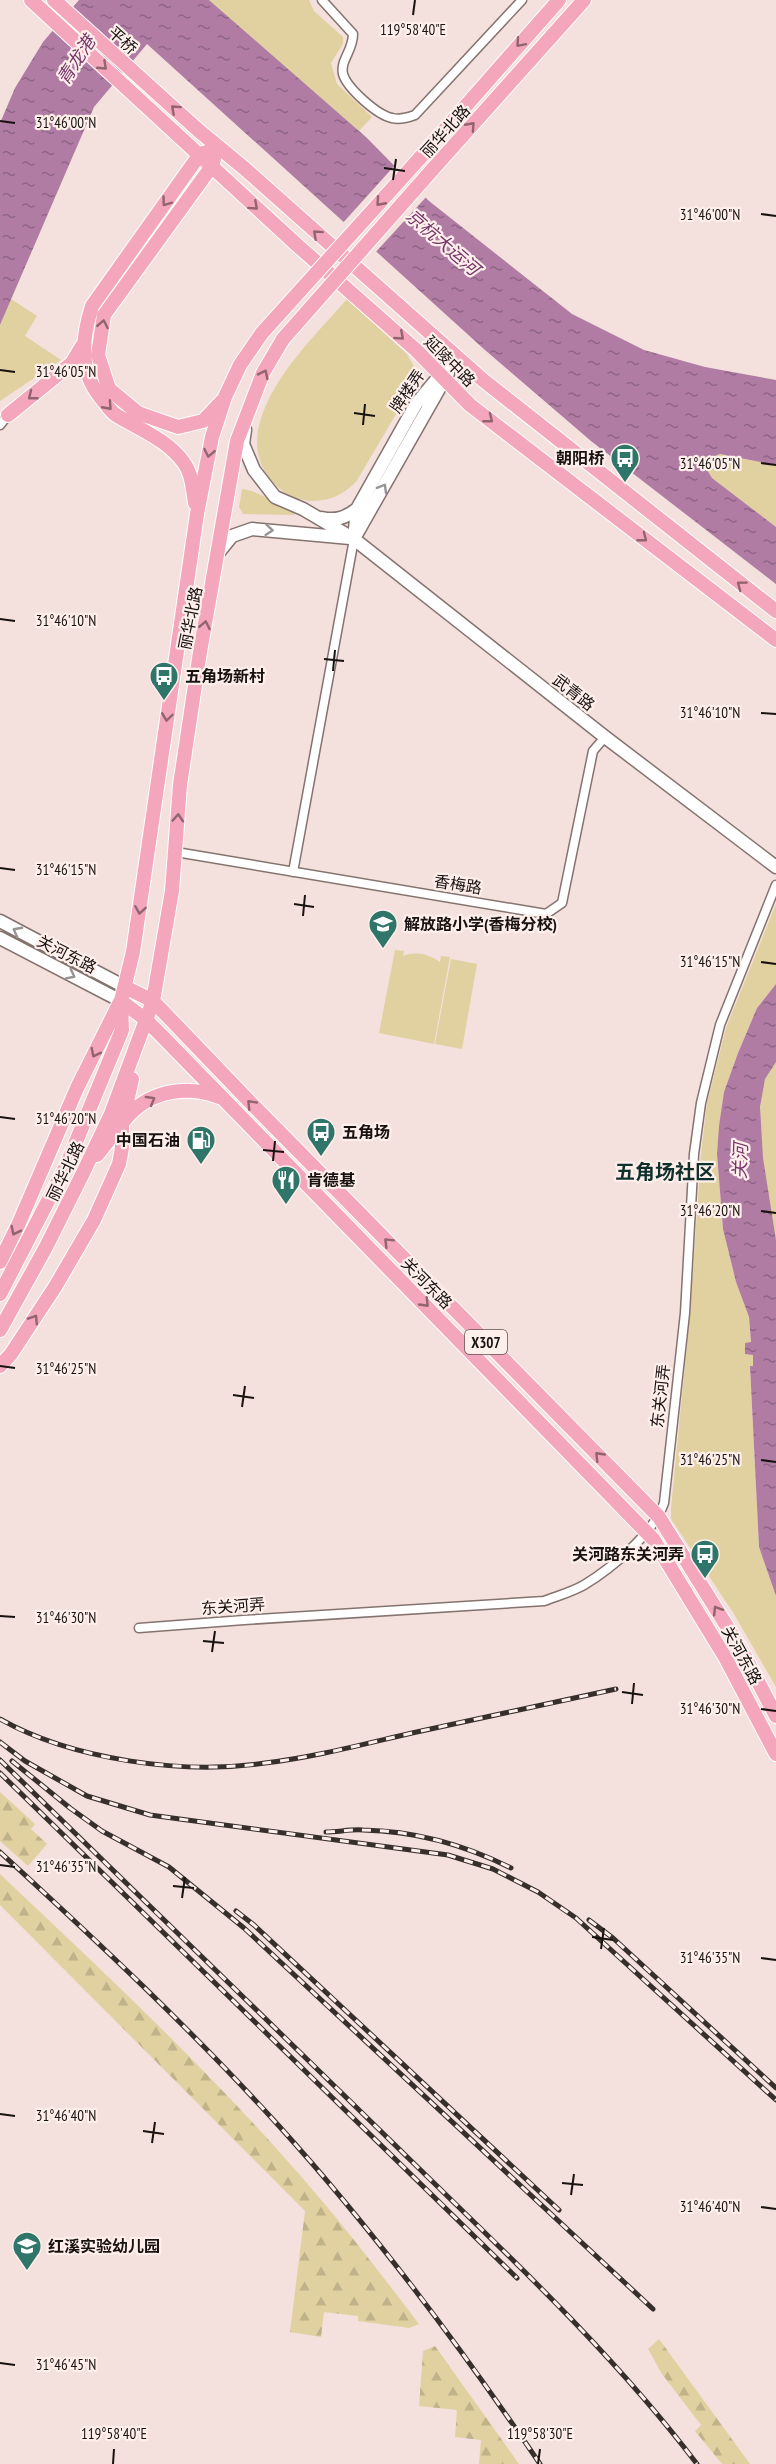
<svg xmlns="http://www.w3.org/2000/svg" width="776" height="2464" font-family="'PT Sans Narrow','Noto Sans SC',sans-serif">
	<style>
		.forest { fill: url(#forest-firs) }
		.park { fill: #e1d1a0 }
		.water { fill: url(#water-ripples) }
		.pier { fill: #f4e0dc }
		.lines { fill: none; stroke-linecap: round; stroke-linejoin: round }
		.street-casing { stroke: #84736f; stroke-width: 11 }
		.secondary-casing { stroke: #84736f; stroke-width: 15 }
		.primary-casing { stroke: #fff; stroke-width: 16 }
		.street { stroke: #fff; stroke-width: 8 }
		.secondary { stroke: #fff; stroke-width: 12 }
		.primary { stroke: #f4a7bc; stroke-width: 14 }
		.rail-casing { stroke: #362f2c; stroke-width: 5 }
		.rail { stroke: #feefeb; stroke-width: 3; stroke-dasharray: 9; stroke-linecap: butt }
		.primary-bridge-casing { stroke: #fff; stroke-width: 16; stroke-linecap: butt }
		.primary-bridge { stroke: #f4a7bc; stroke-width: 14 }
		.oneway { stroke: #91646f }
		.oneway2 { stroke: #979493 }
		.ticks { fill: none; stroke: #181210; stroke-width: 2 }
		.labels { text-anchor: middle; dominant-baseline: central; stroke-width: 4.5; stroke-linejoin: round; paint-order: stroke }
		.shield { fill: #feefeb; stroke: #5d5452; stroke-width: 1.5 }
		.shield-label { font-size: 15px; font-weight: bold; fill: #181210 }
		.street-label { font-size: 16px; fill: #181210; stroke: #feefeb }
		.poi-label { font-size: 16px; font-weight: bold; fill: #181210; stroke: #feefeb; text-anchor: start }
		.water-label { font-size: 18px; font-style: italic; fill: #77356a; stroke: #feefeb }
		.quarter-label { font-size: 20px; font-weight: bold; fill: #0f302b; stroke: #feefeb }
		.ticks-label { font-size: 15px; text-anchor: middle; fill: #181210; stroke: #feefeb; stroke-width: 4.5; stroke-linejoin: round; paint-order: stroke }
	</style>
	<defs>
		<pattern id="forest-firs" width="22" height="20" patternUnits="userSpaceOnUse" patternTransform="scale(1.5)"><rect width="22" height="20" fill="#e1d1a0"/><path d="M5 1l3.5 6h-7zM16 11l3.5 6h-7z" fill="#c0b289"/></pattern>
		<pattern id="water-ripples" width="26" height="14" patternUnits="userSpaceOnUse" patternTransform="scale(1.5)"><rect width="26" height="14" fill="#b07ca4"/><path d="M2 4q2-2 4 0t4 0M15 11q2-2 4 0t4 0" fill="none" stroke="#8e6484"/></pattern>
	</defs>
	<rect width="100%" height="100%" fill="#f4e0dc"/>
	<path class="forest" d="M0,1792L35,1824L31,1829L47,1844L28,1866L0,1841Z
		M0,1874C107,1975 215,2076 311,2188C349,2232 384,2278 419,2324L409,2328L358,2321V2316L324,2312L321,2337L290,2332L305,2211L0,1905Z
		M659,2339L750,2464H722L695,2431L701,2425L662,2374L648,2349Z
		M435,2346L519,2464H479L481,2440L455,2437L457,2410L419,2406L423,2351Z"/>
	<path class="park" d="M209,0H309L314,11L343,37V44L331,63L337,84L372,117L359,131Z
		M11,299L37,316L25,336L61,360L0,401V325Z
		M347,299L407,354L416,370L415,382L356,482C311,528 242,483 260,422C274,374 315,336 347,299Z
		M720,454L776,465V527L712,478L707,471L710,458Z
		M242,489C256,490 280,505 295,511L294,515L243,514L239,507Z
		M776,904V984L757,1008L738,1053L724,1092L717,1154L723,1229L736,1282L749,1317L751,1343H745L753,1354V1366L750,1367L759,1547L776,1596V1687L734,1614L671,1519V1508L690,1314L701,1154L707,1103L726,1028Z
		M395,950L404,951L403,956C417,951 428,954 440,962L441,956L450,957L434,1044L379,1033Z
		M451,959L477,964L462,1049L435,1044Z
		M776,1062V1240C769,1192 752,1129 764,1082C766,1075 772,1068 776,1062Z"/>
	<path class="water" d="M79,0H209L367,138L429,201L572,314L644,350L705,367L776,380V465L720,454L710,458L707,470L712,478L776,527V584L591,441L485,350L147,44L94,107L0,325V123L15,88L43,42Z
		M776,984V1062L765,1079L760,1107L763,1158L776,1240V1596L759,1547L750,1366H753V1355L745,1354V1343L751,1342L749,1317L736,1282L723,1229L717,1154L719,1126L724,1092L738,1053L757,1008Z"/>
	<path class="pier" d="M396,164L428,195L374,254L341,225Z"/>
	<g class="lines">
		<g class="street-casing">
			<path id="street" d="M322,0L353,34C353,51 340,60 343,74C347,88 377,115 392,118C400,120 407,118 415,115L522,0
				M0,425L8,415
				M176,852L546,914L562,903L593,751L605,737
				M293,872L354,539
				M139,1628L244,1620L544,1601C557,1596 572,1592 584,1585C612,1568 653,1534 664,1503L685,1313L694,1154L701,1103L720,1025L776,885"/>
		</g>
		<g class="secondary-casing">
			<path id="secondary" d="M245,430L243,444L254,470L275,497L303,509L354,539L605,737L776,867
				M322,518C336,521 345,518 357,509
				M356,535L448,373
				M354,539L357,509L416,404L455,357
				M219,552L232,536L252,529L350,538
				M0,921L125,987
				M0,938L121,1001"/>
		</g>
		<g class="primary-casing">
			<path id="primary" d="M31,0L297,245L416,350L470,405L776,640
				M54,0L198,130L244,168L483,380L776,611
				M214,159L212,166L104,315L98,355L109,389L138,413L178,427L203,421L222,401
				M419,159L559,0
				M432,170L584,0
				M8,415L72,363L82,346
				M195,503C193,490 192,474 184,463C168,440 139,429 116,415C110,411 106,404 101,398C78,370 82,338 92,306L200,154L207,152
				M125,987L153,1001L249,1101L659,1517L741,1649L776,1716
				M121,1001L145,1019L162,1036L653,1539L725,1657L776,1754
				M97,1155C108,1142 118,1127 129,1115C152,1090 189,1085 219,1097
				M0,1262L19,1223L77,1088L120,1002
				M0,1294L66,1166L122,1030L121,1001L133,952L197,514L212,437L225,397L240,365L262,333
				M0,1330L46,1247L83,1173L111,1114L153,1001L172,891L180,785L200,652L237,441L263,373L283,339
				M0,1366L11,1354L55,1287L94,1220L119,1164L122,1148V1124L132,1079"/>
		</g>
		<use href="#street" class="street"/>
		<use href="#secondary" class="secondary"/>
		<use href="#primary" class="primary"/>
		<g class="rail-casing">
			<path id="rail" d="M0,1719C72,1760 184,1775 265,1763C315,1757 364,1744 412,1733C480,1718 548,1704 616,1689
				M0,1742L25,1761L87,1796L150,1815L448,1855L493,1869L538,1892L576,1918L776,2100
				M0,1760C132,1889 264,2017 396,2146C500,2248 609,2348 697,2464
				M12,1761L70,1808L102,1831L169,1867L244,1928L653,2309
				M0,1773L517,2278
				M326,1832C338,1832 351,1829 363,1830C415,1831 465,1845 511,1868
				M0,1852C96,1940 191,2029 279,2126C374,2231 460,2346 540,2464
				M236,1911L254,1925L559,2210
				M589,1920L613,1938L776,2088"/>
		</g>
		<use href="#rail" class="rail"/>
		<g class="primary-bridge-casing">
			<path id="primary-bridge" d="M262,333L419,159
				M283,339L432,170"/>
		</g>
		<use href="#primary-bridge" class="primary-bridge"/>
	</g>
	<defs><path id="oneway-chevron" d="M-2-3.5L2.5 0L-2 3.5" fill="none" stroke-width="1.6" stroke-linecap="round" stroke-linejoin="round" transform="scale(1.5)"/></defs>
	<g class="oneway">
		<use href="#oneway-chevron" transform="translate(520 43) rotate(131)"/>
		<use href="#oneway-chevron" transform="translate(103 66) rotate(43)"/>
		<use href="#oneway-chevron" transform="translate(175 109) rotate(-138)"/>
		<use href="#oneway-chevron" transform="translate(471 126) rotate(-48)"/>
		<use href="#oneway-chevron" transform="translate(166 202) rotate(126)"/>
		<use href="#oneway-chevron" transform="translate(380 202) rotate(132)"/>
		<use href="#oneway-chevron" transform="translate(254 206) rotate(42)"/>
		<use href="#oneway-chevron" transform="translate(317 234) rotate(-138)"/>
		<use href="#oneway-chevron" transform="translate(103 324) rotate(-79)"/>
		<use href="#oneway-chevron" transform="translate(400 336) rotate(41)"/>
		<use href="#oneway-chevron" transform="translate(264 374) rotate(-64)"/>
		<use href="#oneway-chevron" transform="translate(32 396) rotate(142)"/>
		<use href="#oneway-chevron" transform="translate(108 406) rotate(48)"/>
		<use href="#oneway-chevron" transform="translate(489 419) rotate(38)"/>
		<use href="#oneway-chevron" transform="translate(209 453) rotate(101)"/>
		<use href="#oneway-chevron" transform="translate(643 538) rotate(38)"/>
		<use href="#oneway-chevron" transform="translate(741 585) rotate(-143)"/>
		<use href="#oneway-chevron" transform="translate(205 625) rotate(-79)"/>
		<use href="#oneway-chevron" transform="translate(167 717) rotate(98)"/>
		<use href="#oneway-chevron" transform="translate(178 818) rotate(-86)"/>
		<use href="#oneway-chevron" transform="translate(140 910) rotate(99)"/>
		<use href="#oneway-chevron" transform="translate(95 1053) rotate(117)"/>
		<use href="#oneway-chevron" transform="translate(151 1100) rotate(-30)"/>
		<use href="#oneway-chevron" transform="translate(251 1104) rotate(-134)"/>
		<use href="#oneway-chevron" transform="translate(15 1231) rotate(116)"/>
		<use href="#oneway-chevron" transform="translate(388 1242) rotate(-135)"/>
		<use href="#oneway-chevron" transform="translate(425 1303) rotate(46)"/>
		<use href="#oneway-chevron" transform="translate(34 1319) rotate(-57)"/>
		<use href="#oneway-chevron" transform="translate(599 1456) rotate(-134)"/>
		<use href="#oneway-chevron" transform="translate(717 1610) rotate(-122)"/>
	</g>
	<g class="oneway2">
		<use href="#oneway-chevron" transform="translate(383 488) rotate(-60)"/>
		<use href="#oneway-chevron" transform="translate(269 530) rotate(5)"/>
		<use href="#oneway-chevron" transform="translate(17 931) rotate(-152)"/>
		<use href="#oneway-chevron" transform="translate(71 975) rotate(27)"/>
	</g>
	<path class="ticks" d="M413,15L415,0M0,121L15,123M384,168L405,171M393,180L396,159M761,214L776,216M0,370L15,372M354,413L375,416M363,425L365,404M761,463L776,465M0,619L15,621M324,659L344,661M333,671L335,650M761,713L776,714M0,868L15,870M294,904L314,907M303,916L305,895M761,962L776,964M0,1117L15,1119M263,1150L284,1152M273,1161L275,1141M761,1211L776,1213M0,1366L15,1368M233,1395L254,1398M242,1407L245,1386M761,1460L776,1462M0,1616L15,1617M203,1641L224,1643M212,1652L215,1631M622,1692L643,1695M632,1704L634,1683M761,1709L776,1711M0,1865L15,1867M173,1886L194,1888M182,1898L185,1877M592,1937L613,1940M601,1949L604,1928M761,1958L776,1960M0,2114L15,2116M143,2131L164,2134M152,2143L155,2122M562,2183L583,2185M571,2195L574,2174M761,2207L776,2209M0,2363L15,2365M113,2464L114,2449M538,2464L540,2449"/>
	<defs>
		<g id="bus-pin" transform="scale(1.5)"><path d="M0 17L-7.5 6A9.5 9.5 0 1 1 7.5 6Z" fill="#2f7569" stroke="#feefeb"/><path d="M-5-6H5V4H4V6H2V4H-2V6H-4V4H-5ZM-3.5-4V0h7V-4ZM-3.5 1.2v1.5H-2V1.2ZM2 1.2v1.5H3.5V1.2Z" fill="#fff"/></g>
		<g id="school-pin" transform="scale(1.5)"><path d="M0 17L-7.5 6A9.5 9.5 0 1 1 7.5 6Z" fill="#2f7569" stroke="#feefeb"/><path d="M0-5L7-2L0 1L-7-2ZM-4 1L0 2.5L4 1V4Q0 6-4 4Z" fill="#fff"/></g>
		<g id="fuel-pin" transform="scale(1.5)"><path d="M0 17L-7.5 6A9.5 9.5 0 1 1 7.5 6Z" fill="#2f7569" stroke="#feefeb"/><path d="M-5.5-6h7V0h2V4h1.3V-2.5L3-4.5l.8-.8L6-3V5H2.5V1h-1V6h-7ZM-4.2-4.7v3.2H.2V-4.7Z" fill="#fff"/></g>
		<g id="restaurant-pin" transform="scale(1.5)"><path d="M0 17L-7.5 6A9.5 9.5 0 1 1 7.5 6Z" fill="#2f7569" stroke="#feefeb"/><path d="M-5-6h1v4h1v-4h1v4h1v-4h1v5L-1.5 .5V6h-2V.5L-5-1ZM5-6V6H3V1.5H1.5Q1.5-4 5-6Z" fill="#fff"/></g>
	</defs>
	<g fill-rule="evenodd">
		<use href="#bus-pin" x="625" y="458"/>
		<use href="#bus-pin" x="164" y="676"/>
		<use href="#school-pin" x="383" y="924"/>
		<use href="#bus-pin" x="321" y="1132"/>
		<use href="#fuel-pin" x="201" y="1140"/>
		<use href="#restaurant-pin" x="286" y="1180"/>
		<use href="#bus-pin" x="705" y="1554"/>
		<use href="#school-pin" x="27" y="2246"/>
	</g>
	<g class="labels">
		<rect class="shield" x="465" y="1330" width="42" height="24" rx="4.5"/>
		<g class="shield-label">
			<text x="486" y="1342">X307</text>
		</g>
		<g class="street-label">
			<text transform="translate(123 40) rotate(42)">平桥</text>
			<text transform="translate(445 131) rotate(-48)">丽华北路</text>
			<text transform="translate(450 361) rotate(45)">延陵中路</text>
			<text transform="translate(407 391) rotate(-56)">牌楼弄</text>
			<text transform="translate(190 618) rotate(-79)">丽华北路</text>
			<text transform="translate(574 692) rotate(38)">武青路</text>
			<text transform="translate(458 884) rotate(9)">香梅路</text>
			<text transform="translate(67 954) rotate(27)">关河东路</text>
			<text transform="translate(65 1171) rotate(-64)">丽华北路</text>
			<text transform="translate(427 1283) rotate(45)">关河东路</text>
			<text transform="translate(660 1396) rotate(-84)">东关河弄</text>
			<text transform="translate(233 1606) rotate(-4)">东关河弄</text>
			<text transform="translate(742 1655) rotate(61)">关河东路</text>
		</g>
		<g class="poi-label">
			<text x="604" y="458" text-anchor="end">朝阳桥</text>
			<text x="185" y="676">五角场新村</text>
			<text x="404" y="924">解放路小学(香梅分校)</text>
			<text x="342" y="1132">五角场</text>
			<text x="180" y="1140" text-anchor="end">中国石油</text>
			<text x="307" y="1180">肯德基</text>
			<text x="684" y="1554" text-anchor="end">关河路东关河弄</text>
			<text x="48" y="2246">红溪实验幼儿园</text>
		</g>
		<g class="water-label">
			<text transform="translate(76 60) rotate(-57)">青龙港</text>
			<text transform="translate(443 242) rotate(41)">京杭大运河</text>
			<text transform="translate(740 1161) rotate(-88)">关河</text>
		</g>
		<g class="quarter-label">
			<text x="665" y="1172">五角场社区</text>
		</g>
	</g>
	<g class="ticks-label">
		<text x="413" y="35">119°58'40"E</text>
		<text x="66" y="128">31°46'00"N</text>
		<text x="710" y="220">31°46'00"N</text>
		<text x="66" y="377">31°46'05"N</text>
		<text x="710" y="469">31°46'05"N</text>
		<text x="66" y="626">31°46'10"N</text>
		<text x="710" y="718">31°46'10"N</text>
		<text x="66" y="875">31°46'15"N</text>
		<text x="710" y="967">31°46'15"N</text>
		<text x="66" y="1124">31°46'20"N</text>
		<text x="710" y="1216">31°46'20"N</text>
		<text x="66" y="1374">31°46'25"N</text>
		<text x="710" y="1465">31°46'25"N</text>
		<text x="66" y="1623">31°46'30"N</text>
		<text x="710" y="1714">31°46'30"N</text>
		<text x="66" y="1872">31°46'35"N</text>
		<text x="710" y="1963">31°46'35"N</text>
		<text x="66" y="2121">31°46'40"N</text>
		<text x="710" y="2212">31°46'40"N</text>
		<text x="66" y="2370">31°46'45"N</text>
		<text x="114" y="2439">119°58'40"E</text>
		<text x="540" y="2439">119°58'30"E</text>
	</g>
</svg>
